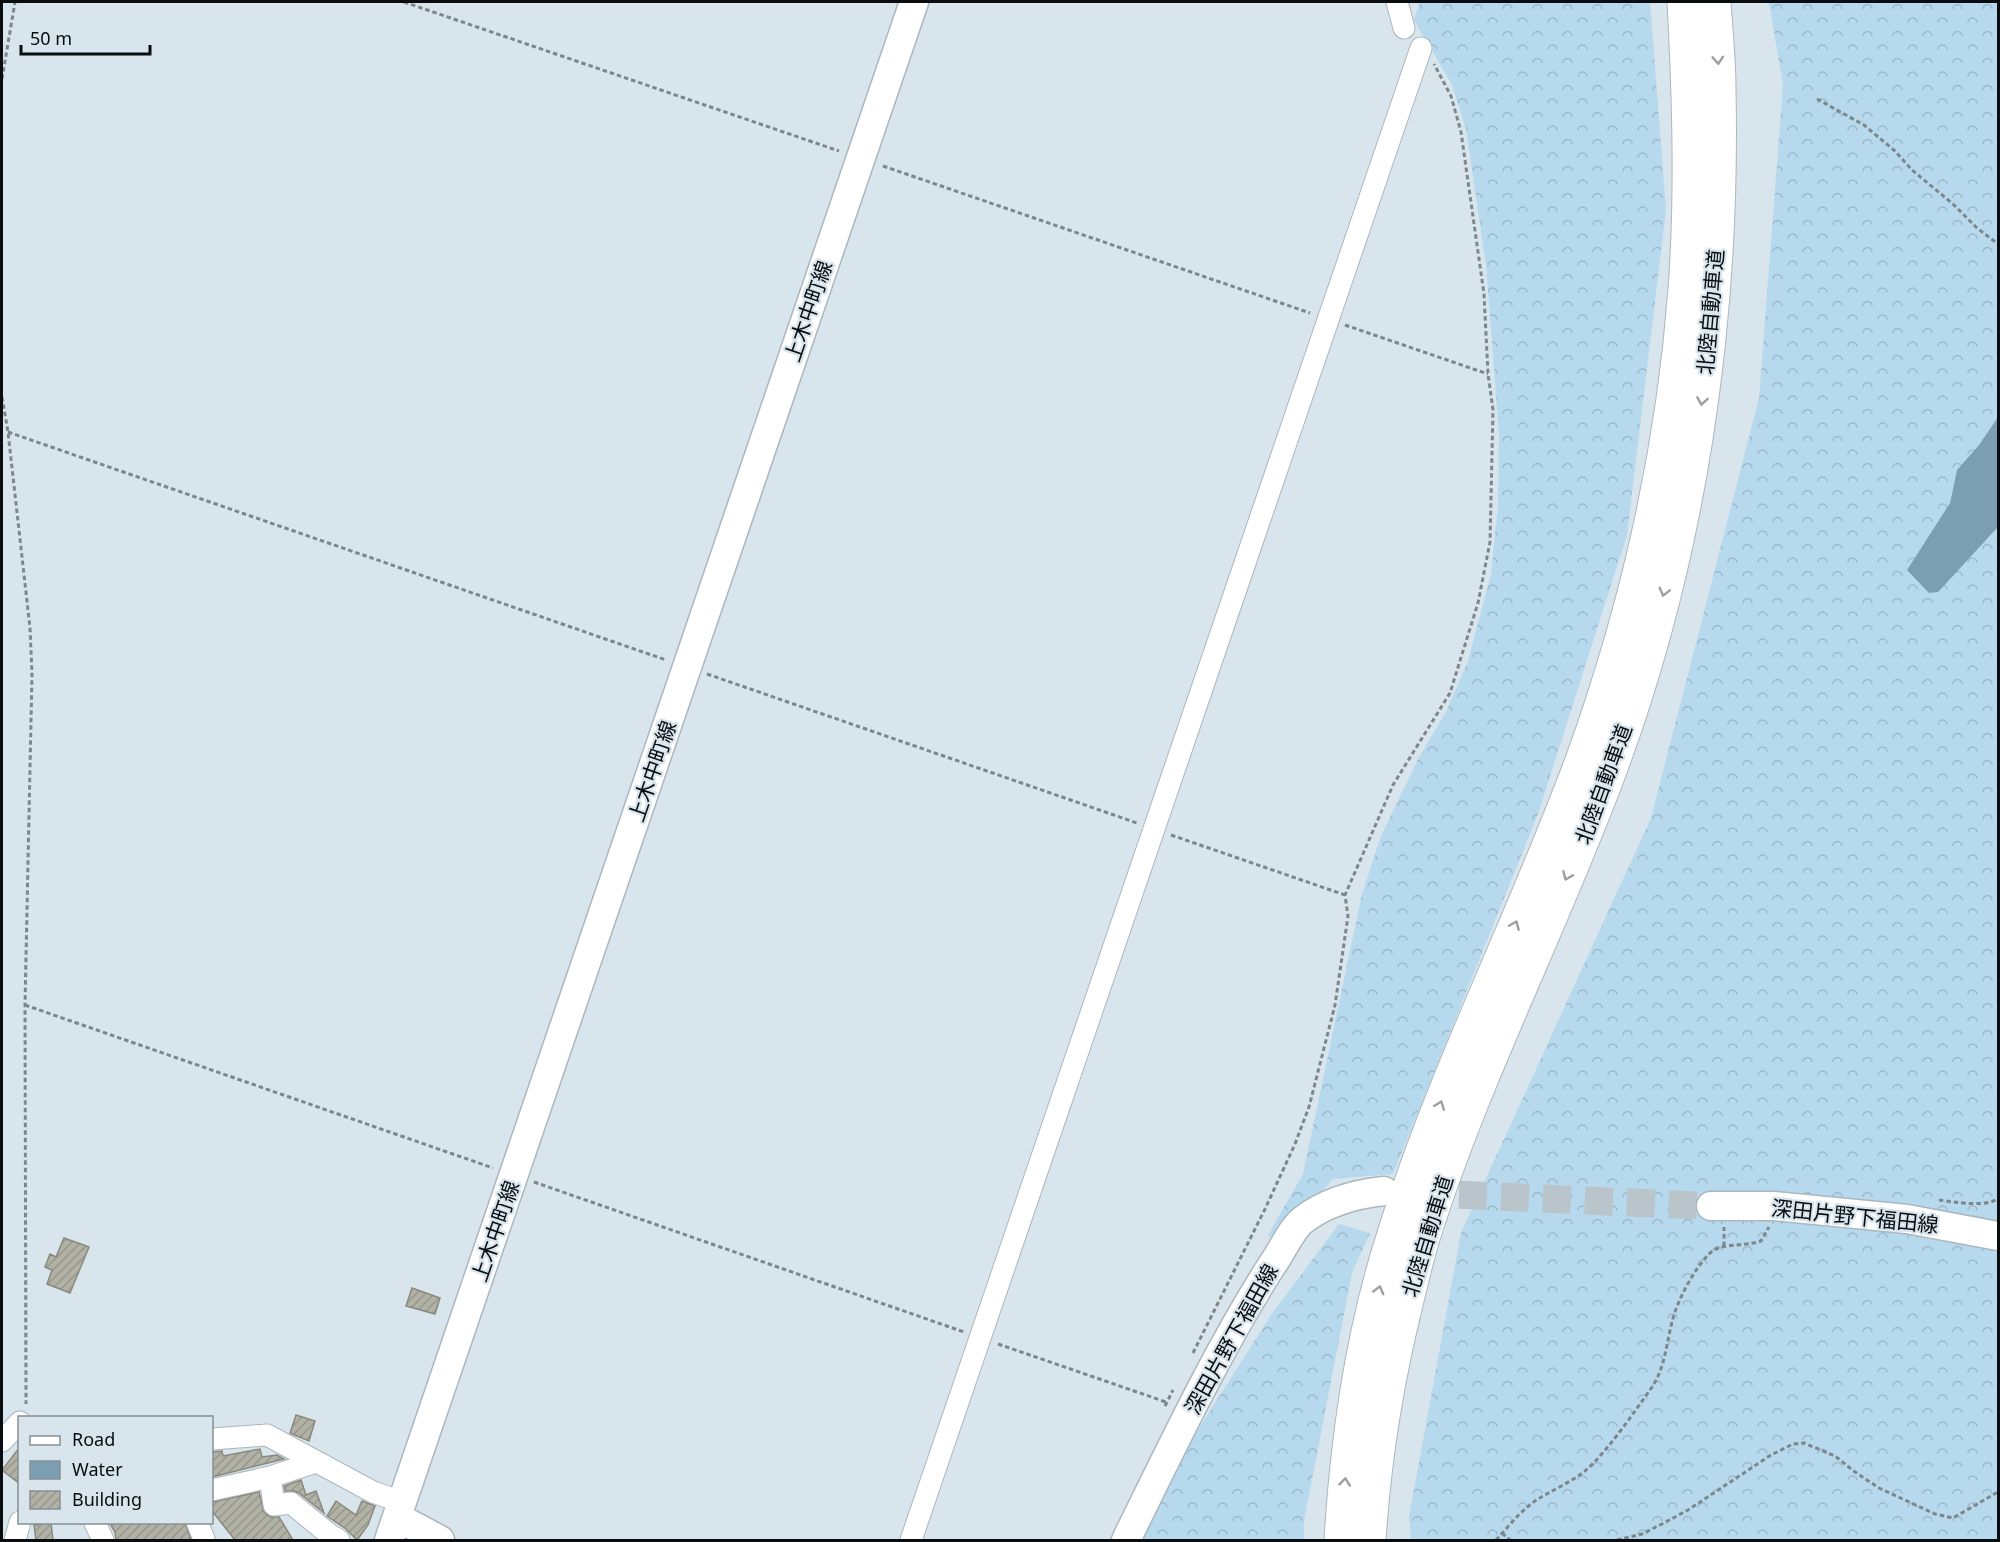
<svg xmlns="http://www.w3.org/2000/svg" width="2000" height="1542" font-family="'Noto Sans','Noto Sans JP',sans-serif">
	<style>
		.forest { fill: url(#forest-crowns) }
		.water { fill: #7c9eb2 }
		.building { fill: url(#building-hatch); stroke: #89897d; stroke-width: 1.5 }
		.lines { fill: none; stroke-linecap: round; stroke-linejoin: round }
		.secondary-tunnel { stroke: #b9c5cb; stroke-width: 28; stroke-dasharray: 28 14; stroke-linecap: butt }
		.street-casing { stroke: #abb7be; stroke-width: 23 }
		.secondary-casing { stroke: #abb7be; stroke-width: 31 }
		.highway-casing { stroke: #abb7be; stroke-width: 35 }
		.path { stroke: #7d868b; stroke-width: 3; stroke-dasharray: 4.5 3; stroke-linecap: butt }
		.street { stroke: #fff; stroke-width: 21 }
		.secondary { stroke: #fff; stroke-width: 28 }
		.highway { stroke: #fff; stroke-width: 33 }
		.oneway { stroke: #9d9e9f }
		.labels { text-anchor: middle; dominant-baseline: central; stroke-width: 4.5; stroke-linejoin: round; paint-order: stroke }
		.street-label { font-size: 21px; fill: #090d10; stroke: #d8e5ec }
	</style>
	<defs>
		<pattern id="forest-crowns" width="20" height="18" patternUnits="userSpaceOnUse" patternTransform="scale(1.5)"><rect width="20" height="18" fill="#b6d9ed"/><path d="M2 6a3 3 0 1 1 6 0M12 15a3 3 0 1 1 6 0" fill="none" stroke="#9bb9ca"/></pattern>
		<pattern id="building-hatch" width="6" height="6" patternUnits="userSpaceOnUse" patternTransform="scale(1.5)"><rect width="6" height="6" fill="#b1b1a5"/><path d="M-1 1l2-2M0 6l6-6M5 7l2-2" fill="none" stroke="#97978d"/></pattern>
	</defs>
	<rect width="100%" height="100%" fill="#d8e5ec"/>
	<path class="forest" d="M1420,2H1650L1666,210L1627,535L1538,814L1393,1174L1333,1179L1278,1241L1268,1235L1303,1174L1362,894L1381,836L1419,757L1446,712L1468,661L1491,574L1498,505L1499,434L1486,265L1466,129L1452,85L1414,20Z
		M1769,2H1998V417L1979,445L1957,470L1950,503L1907,570L1988,539L1998,527V1540H1411L1409,1517L1461,1233L1651,818L1759,398L1783,85Z
		M1339,1224L1370,1233L1352,1273L1304,1521V1540H1139L1189,1444L1271,1315Z"/>
	<path class="water" d="M1998,417V527L1938,592L1929,593L1907,570L1950,503L1957,470L1979,445Z"/>
	<path class="building" d="M64,1238L89,1247L70,1293L47,1284L52,1270L45,1267L50,1254L56,1257Z
		M412,1288L440,1298L435,1314L406,1306Z
		M296,1415L315,1421L309,1441L290,1433Z
		M20,1447V1484L2,1470Z
		M260,1449L262,1457L277,1455L284,1459L212,1477V1452L222,1451L223,1456Z
		M301,1480L306,1495L316,1491L324,1513L299,1493L294,1491H285L284,1486Z
		M259,1492L264,1512L270,1517H279L293,1540H235L212,1511V1502Z
		M336,1501L356,1515L362,1501L375,1506L368,1525L357,1540L346,1529L327,1516Z
		M109,1522H185L191,1540H116L115,1532Z
		M51,1523L53,1540H36L34,1525Z"/>
	<g class="lines">
		<path class="secondary-tunnel" d="M1417,1193L1711,1206"/>
		<g class="street-casing">
			<path id="street" d="M1397,2L1404,28
				M212,1439L267,1435L373,1492L402,1502
				M2,1441L20,1422
				M270,1477L274,1505L291,1503L330,1535L339,1540
				M212,1490L270,1477L316,1462
				M197,1522L204,1539L203,1540
				M95,1523L103,1540
				M15,1540L20,1522
				M911,1540L1421,48"/>
		</g>
		<g class="secondary-casing">
			<path id="secondary" d="M1711,1206H1774L1907,1219L1998,1236
				M397,1517L440,1540
				M389,1540L914,2
				M1126,1540C1171,1449 1217,1351 1272,1265C1281,1253 1292,1228 1303,1220C1326,1202 1356,1194 1384,1191"/>
		</g>
		<g class="highway-casing">
			<path id="highway" d="M1341,1540C1347,1437 1362,1333 1394,1234C1445,1071 1524,918 1583,758C1637,608 1673,448 1685,289C1692,194 1689,97 1684,2
				M1369,1540C1374,1461 1387,1381 1406,1304C1411,1283 1416,1262 1422,1241C1472,1081 1550,931 1609,773C1690,556 1724,321 1719,89C1719,60 1716,31 1714,2"/>
		</g>
		<path class="path" d="M404,2L839,151
			M2,79L15,2
			M1817,99L1864,125L1895,151L1912,170L1953,204L1977,228L1998,244
			M883,166L1310,313
			M1345,325L1488,374
			M2,397L8,432L30,628L32,673L25,1005L26,1404
			M8,432L666,660
			M707,674L1137,823
			M1171,835L1345,895
			M25,1005L493,1168
			M534,1182L964,1332
			M1939,1200C1953,1202 1989,1208 1998,1198
			M1724,1246V1227
			M998,1344L1166,1402
			M1193,1353L1265,1209L1295,1144L1309,1107L1335,1005L1348,916L1345,895L1393,785L1450,693L1478,603L1490,542L1493,410L1488,374L1484,294L1461,132L1451,96L1434,64
			M1165,1406L1173,1390
			M1502,1533L1510,1540
			M1496,1540C1509,1526 1521,1510 1538,1499C1553,1490 1571,1482 1585,1471C1606,1453 1633,1414 1650,1390C1667,1367 1666,1338 1675,1312C1681,1294 1696,1267 1709,1254C1720,1242 1745,1247 1761,1241L1769,1227
			M1617,1540L1642,1534L1662,1524L1688,1510L1771,1455L1793,1444L1804,1443L1835,1456L1855,1472L1879,1488L1935,1514L1953,1518L1998,1492"/>
		<use href="#street" class="street"/>
		<use href="#secondary" class="secondary"/>
		<use href="#highway" class="highway"/>
	</g>
	<defs><path id="oneway-chevron" d="M-2-3.5L2.5 0L-2 3.5" fill="none" stroke-width="1.6" stroke-linecap="round" stroke-linejoin="round" transform="scale(1.5)"/></defs>
	<g class="oneway">
		<use href="#oneway-chevron" transform="translate(1718 60) rotate(86)"/>
		<use href="#oneway-chevron" transform="translate(1702 401) rotate(99)"/>
		<use href="#oneway-chevron" transform="translate(1664 592) rotate(104)"/>
		<use href="#oneway-chevron" transform="translate(1567 876) rotate(113)"/>
		<use href="#oneway-chevron" transform="translate(1515 925) rotate(-67)"/>
		<use href="#oneway-chevron" transform="translate(1440 1105) rotate(-69)"/>
		<use href="#oneway-chevron" transform="translate(1379 1290) rotate(-75)"/>
		<use href="#oneway-chevron" transform="translate(1345 1482) rotate(-84)"/>
	</g>
	<g class="labels">
		<g class="street-label">
			<text transform="translate(808 311) rotate(-71)">上木中町線</text>
			<text transform="translate(1710 312) rotate(-85)">北陸自動車道</text>
			<text transform="translate(652 771) rotate(-71)">上木中町線</text>
			<text transform="translate(1603 784) rotate(-70)">北陸自動車道</text>
			<text transform="translate(1855 1216) rotate(6)">深田片野下福田線</text>
			<text transform="translate(495 1231) rotate(-71)">上木中町線</text>
			<text transform="translate(1427 1236) rotate(-73)">北陸自動車道</text>
			<text transform="translate(1231 1339) rotate(-61)">深田片野下福田線</text>
		</g>
	</g>
	<rect width="2000" height="1542" fill="none" stroke="#090d10" stroke-width="6"/>
	<rect x="18" y="1416" width="195" height="108" fill="#d8e5ec" stroke="#858f94" stroke-width="1.5"/>
	<rect x="30" y="1436" width="30" height="9" fill="#ffffff" stroke="#858f94" stroke-width="1.5"/>
	<text x="72" y="1446" font-size="18" fill="#090d10">Road</text>
	<rect x="30" y="1461" width="30" height="18" fill="#7c9eb2" stroke="#858f94" stroke-width="1.5"/>
	<text x="72" y="1476" font-size="18" fill="#090d10">Water</text>
	<rect x="30" y="1491" width="30" height="18" fill="url(#building-hatch)" stroke="#858f94" stroke-width="1.5"/>
	<text x="72" y="1506" font-size="18" fill="#090d10">Building</text>
	<path d="M21 45v9h129v-9" fill="none" stroke="#090d10" stroke-width="3"/>
	<text x="30" y="45" font-size="18" fill="#090d10" stroke="#d8e5ec" stroke-width="4.5" paint-order="stroke">50 m</text>
</svg>
